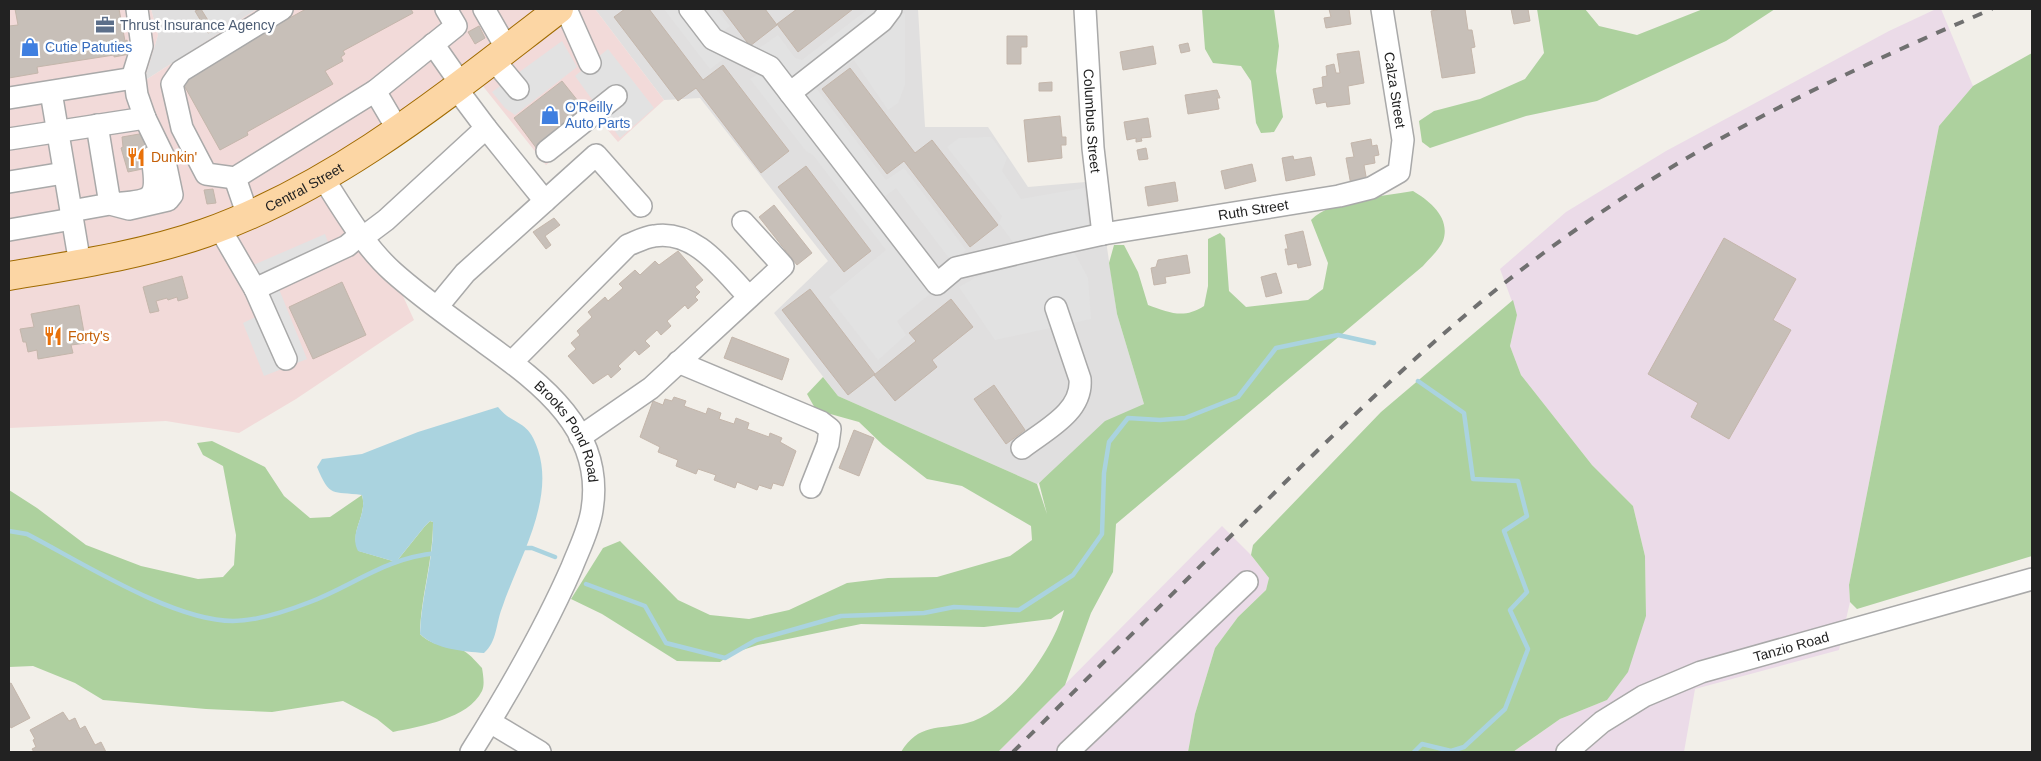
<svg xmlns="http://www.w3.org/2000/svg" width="2041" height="761" font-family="Helvetica,sans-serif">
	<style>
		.residential { fill: #e0dfdf }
		.commercial { fill: #f2dad9 }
		.industrial { fill: #ebdbe8 }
		.forest { fill: #add19e }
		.parking { fill: #e2e2e2 }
		.water { fill: #aad3df }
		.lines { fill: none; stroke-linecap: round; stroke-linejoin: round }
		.stream { stroke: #aad3df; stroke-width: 4.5 }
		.building { fill: #c7bfb8; stroke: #c4b6ab }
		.minor-casing { stroke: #a9a9a9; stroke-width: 24 }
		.major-casing { stroke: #a06b00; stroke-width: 30 }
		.minor { stroke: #fff; stroke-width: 21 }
		.major { stroke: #fcd6a4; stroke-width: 28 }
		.rail { stroke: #707070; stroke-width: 4; stroke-dasharray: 10 10; stroke-linecap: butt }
		.labels { text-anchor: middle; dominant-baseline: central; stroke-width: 5; stroke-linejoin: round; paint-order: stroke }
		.service-label { font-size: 14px; fill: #4e5e75; stroke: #fff; text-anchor: start }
		.shop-label { font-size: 14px; fill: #366cbe; stroke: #fff; text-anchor: start }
		.street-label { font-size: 14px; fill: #222; stroke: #fff }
		.food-label { font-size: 14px; fill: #c56008; stroke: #fff; text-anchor: start }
	</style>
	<rect width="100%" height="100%" fill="#f2efe9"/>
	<path class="residential" d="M151,9H257L144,81L158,35Z
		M595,9H918L925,127H988L1028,187L1097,181L1117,314L1144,404L1037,484L838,396L774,313L828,261L700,98L664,100Z"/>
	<path class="commercial" d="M9,9H151L158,35L144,81L257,9H595L664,100L618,142L600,121L546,165L474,75L323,178L391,270L414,320L296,399L239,433L166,421L9,428Z"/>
	<path class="industrial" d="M1936,9H1941L1973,86L1939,126L1849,585L1850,602L1839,650L1695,689L1684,752H1513L1560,719L1607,700L1646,616L1645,556L1633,506L1592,465L1521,375L1510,346L1517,315L1500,269L1566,212L1666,151L1889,31Z
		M1222,526L1251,555L1269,578L1266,590L1238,617L1215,648L1195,714L1188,752H998Z"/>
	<path class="forest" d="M1202,9H1274L1279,46L1276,71L1283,117L1274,132L1261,133L1256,123L1251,81L1241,66L1213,63L1205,49Z
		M1537,9H1585L1599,26L1637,35L1703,9H1775L1726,41L1597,101L1526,116L1430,148L1422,142L1419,121L1434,111L1480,99L1525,79L1544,53Z
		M2032,53V556L1857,609L1850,602L1849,585L1939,126L1973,86Z
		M1413,191C1430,201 1451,218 1443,241C1440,249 1429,259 1423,266L1116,524L1113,572L1091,613L1065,685L998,752H901C919,723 938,730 967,723C1010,712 1053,650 1064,610L1051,619L984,627L861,624L758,645L733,653L720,662L677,661L602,614L571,599L603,548L620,541L678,600L710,615L749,619L789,610L847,583L888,578L937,577L1010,556L1032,540L1031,526L962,486L927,479L883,445L859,422L816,410L807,394L823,377L838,396L1037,484L1047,514L1039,483L1105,421L1144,404L1117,314L1109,263L1114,245H1124L1138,272L1148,305C1170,313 1184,319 1204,306L1208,286V239L1220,233L1225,238L1229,291L1246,307L1308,300L1323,289L1328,263L1311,220C1333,198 1382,197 1413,191Z
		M1513,300L1517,315L1510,346L1521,375L1592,465L1633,506L1645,556L1646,616L1628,672L1607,700L1560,719L1513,752H1188L1195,714L1215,648L1238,617L1266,590L1269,578L1251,555L1253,545L1381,412Z
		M212,441L265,467L284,496L310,518L330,517L362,495C368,516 348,532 359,551L396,562L425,526L430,521L433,522C433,562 421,595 420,634C434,648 449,644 464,651C471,655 477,663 482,668C483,674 485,685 482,691C468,719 421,726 393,732L377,719L343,701L272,712L206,709L103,700L75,683L33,666L9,667V490L37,508L86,545L141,566L198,579L223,577L234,565L236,535L223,466L203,455L197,443Z"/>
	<path class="parking" d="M201,9H246L214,30Z
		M664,9H716L730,26L714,38L736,50L710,69Z
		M868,9H897L905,14V85L898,103L888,110L854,60L816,88L886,180L904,168L966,250L952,262L896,188L875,204L937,284L931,293L897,321L906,335L878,360L829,297L886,250L813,155L806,151L750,79L770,67L748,56L778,35L795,58L802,60Z
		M562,41L577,67L515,115L505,108L492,92Z
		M608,49L654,108L620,138L575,76Z
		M991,137L1007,158L1002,171L1021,199L1084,188L1089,228L1013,242L999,223L1002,216L947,147L959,138Z
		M325,234L336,264L279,289L307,359L264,376L243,323L270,310L251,266Z
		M1074,252L1088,278L1091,319L995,340L959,287L975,278L996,270Z"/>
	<path class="water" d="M498,407C514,427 528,418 538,450C555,501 518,560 502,608C496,623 497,642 484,653C463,651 436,650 420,634C421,596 434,560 433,522L430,521L425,526L396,562L358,551C348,532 368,516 362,495C332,491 330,498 317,467L322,459L362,454L418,432Z"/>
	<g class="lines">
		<path class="stream" d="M9,531L27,534C81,562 173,621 233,621C258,621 287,611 310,602C356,584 385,558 437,553
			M522,548H532L555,557
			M586,584L645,606L666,643L725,658L756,640L841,616L924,613L954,607L1019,610L1073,575L1102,534L1104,473L1109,442L1128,418L1160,420L1185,418L1238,397L1276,348L1338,335L1374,343
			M1414,752L1422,744L1451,751L1464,747L1505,709L1528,649L1510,610L1527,592L1504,531L1527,516L1518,481L1473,479L1464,413L1418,381"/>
	</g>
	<path class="building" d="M15,9H119L125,41L127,40L130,54L114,57V55L37,67L38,73L9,78V26L18,25Z
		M201,9L214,30L208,33L195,11Z
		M306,9H411L413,13L343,51L345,54L341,57L343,61L325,71L333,84L247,132L248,135L220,150L180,78Z
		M625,9H649L703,80L723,65L789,151L761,173L696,88L678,101L614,17Z
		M722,9H765L777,25L750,46Z
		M797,9H853L798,52L777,24Z
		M1329,9H1349L1351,24L1326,28L1324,18L1331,17Z
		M1441,9H1465L1468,30H1472L1475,47L1471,48L1475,73L1442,78L1431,11Z
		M1511,9H1528L1530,21L1514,24Z
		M479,26L485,38L475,44L468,32Z
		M1007,36H1027V47H1021V64H1007Z
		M1188,43L1190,51L1181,53L1179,45Z
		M1153,46L1156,64L1123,70L1120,52Z
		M1359,51L1364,83L1348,86L1350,104L1327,107L1326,102L1316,104L1313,89L1323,87L1322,77L1327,76L1326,66L1334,64L1336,73H1340L1337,54Z
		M850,68L915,153L932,140L998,225L970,247L904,161L887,174L822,89Z
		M562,81L586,111L537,149L514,118Z
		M1052,82V91H1039V83Z
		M1217,90L1220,98H1217L1219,109L1188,114L1185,95Z
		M1060,116L1062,137H1066V145H1061L1062,158L1028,162L1024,120Z
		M1148,118L1151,137L1141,138L1142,141L1136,142V138L1127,140L1124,122Z
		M145,133L152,167L128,172L121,148L123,147L122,137Z
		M1371,139L1372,146L1377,145L1379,155L1374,156L1375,163L1364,165L1367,182L1351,185L1346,158L1354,157L1351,143Z
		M1146,148L1148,159L1139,160L1137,150Z
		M1293,156L1294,160L1311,157L1315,175L1286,181L1282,158Z
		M1252,164L1256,181L1225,189L1221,171Z
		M806,166L871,251L844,272L778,187Z
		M1175,182L1178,201L1148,206L1145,187Z
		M213,189L216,203L207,204L204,190Z
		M774,205L812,253L797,265L759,217Z
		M554,218L560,225L545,236L551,245L546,249L533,232Z
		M1303,231L1311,265L1298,268L1297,263L1288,265L1285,249H1288L1285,235Z
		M1724,238L1796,279L1773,320L1791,330L1729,439L1691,417L1698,403L1648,374Z
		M678,251L703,280L695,287L700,292L695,297L698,300L688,309L685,305L667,321L671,326L661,335L657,330L645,341L650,346L639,355L635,350L618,366L621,369L611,378L608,374L593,384L568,356L576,349L571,343L580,335L577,331L592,317L588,312L605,297L608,301L623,288L619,284L635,270L640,275L655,261L659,265Z
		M1187,255L1190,273L1165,277L1166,283L1154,285L1151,268L1156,267L1158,260Z
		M1276,273L1282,293L1266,297L1261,277Z
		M182,276L188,298L178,301L177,297L168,300L167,298L156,301L159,311L150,313L143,287Z
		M342,282L366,335L313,359L289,307Z
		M810,289L875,374L848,395L782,310Z
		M951,299L973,327L932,360L937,367L895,401L874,375L916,341L909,333Z
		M79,305L86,343L71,345L73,353L38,359L37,350L28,352L26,342H23L20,329L34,327L31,314Z
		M732,337L789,359L782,380L724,358Z
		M994,385L1025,430L1006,444L974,399Z
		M674,397L686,401L684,406L706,414L708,408L721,413L719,419L734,424L736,418L749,423L747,429L769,437L770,433L782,438L780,442L796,451L783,486L773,483L771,489L759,485L757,490L737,482L735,488L714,480L716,475L698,469L696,474L676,466L678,460L658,452L660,447L640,437L653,401L663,405L665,399L672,401Z
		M854,430L874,438L859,476L839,468Z
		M11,683L30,718L11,728L9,724V684Z
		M63,712L69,721L75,718L80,729L85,726L95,745L101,742L106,752H34L32,749L36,747L33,740L35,739L30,730Z"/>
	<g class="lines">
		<g class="minor-casing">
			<g id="minor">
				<path d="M282,9L181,71L172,84L182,128L206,174L235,178L375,91L456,26L446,9"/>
				<path d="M484,9L507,49"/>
				<path d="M566,9L590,63"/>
				<path d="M690,9L713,39L770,67L790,93L882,21L891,9"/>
				<path id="s1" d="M1085,9L1093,148L1103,234"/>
				<path d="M433,44L461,84"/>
				<path d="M493,59L518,89"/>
				<path d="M375,91L398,130"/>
				<path d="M51,92L80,264"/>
				<path id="s2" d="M790,93L937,284L956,268L1053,245L1103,234L1339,196L1371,188L1399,172L1403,140L1382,9"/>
				<path d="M9,98L134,78"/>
				<path d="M97,125L110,204C153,201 159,202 152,157"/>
				<path d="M486,128L545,201"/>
				<path d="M9,139L145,118"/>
				<path d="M547,151L616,96"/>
				<path d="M235,178L248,216"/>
				<path id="s3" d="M323,178C344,210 364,246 393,272C422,298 454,320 485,343C542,384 605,431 592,510C589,530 579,549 572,567C544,631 508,693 471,752"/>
				<path d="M9,182L64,173"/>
				<path d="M71,211L110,204L129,209L168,200L172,195L164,157L145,118L137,95L134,72L142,46L137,9"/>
				<path d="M219,227L255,289L347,246L360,235"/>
				<path d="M9,230L72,219"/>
				<path d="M362,238L386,220L486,128L456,88"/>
				<path d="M255,289L286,359"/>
				<path d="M437,307L465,273L596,155L641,206"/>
				<path d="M512,362L628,245C636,242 645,237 654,236C695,229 724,271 749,297"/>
				<path d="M678,362L821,422L830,429L828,444L811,487"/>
				<path d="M580,437L651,388L783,266L743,222"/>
				<path d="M1022,448C1045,430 1083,412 1080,379L1056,308"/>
				<path d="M490,722L540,752"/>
				<path d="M1068,752L1247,582"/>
				<path id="s4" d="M1567,752L1602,722L1644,696L1701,672L2032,579"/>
			</g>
		</g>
		<g class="major-casing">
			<g id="major">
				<path id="s5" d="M9,276C74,265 142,255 205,233C339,185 448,94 559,9"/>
			</g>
		</g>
		<use href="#minor" class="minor"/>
		<use href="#major" class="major"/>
		<path class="rail" d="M1013,752C1093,673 1172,594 1252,515C1358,410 1466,304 1590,220C1718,131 1850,70 1992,9"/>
	</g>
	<defs>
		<g id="office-bare" transform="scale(1.5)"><path d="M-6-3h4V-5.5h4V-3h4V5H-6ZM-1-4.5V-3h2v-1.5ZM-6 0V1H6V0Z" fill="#5c6f8a" stroke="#fff" stroke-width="2.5" paint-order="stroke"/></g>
		<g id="shop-bare" transform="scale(1.5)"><path d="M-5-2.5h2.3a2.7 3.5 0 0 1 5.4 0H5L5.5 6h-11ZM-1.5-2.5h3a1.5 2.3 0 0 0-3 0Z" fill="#3f7fe0" stroke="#fff" stroke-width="2.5" paint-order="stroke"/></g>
		<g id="restaurant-bare" transform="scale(1.5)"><path d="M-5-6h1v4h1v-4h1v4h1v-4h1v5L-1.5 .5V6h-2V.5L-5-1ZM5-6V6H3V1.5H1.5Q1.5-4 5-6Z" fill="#e8710a" stroke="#fff" stroke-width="2.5" paint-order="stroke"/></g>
	</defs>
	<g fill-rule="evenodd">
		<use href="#office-bare" x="105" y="25"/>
		<use href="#shop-bare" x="30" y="47"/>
		<use href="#shop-bare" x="550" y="115"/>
		<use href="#restaurant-bare" x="136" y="157"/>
		<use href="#restaurant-bare" x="53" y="336"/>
	</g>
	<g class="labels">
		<g class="service-label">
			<text x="120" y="25">Thrust Insurance Agency</text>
		</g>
		<g class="shop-label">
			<text x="45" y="47">Cutie Patuties</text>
			<text x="565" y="107">O'Reilly<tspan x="565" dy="16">Auto Parts</tspan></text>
		</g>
		<g class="street-label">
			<text transform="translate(1395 90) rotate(81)">Calza Street</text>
			<text stroke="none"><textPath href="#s1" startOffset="112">Columbus Street</textPath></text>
			<text stroke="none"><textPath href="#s5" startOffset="310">Central Street</textPath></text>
			<text stroke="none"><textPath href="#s2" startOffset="569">Ruth Street</textPath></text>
			<text stroke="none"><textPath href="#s3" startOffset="358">Brooks Pond Road</textPath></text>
			<text stroke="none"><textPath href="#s4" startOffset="251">Tanzio Road</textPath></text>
		</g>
		<g class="food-label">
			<text x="151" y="157">Dunkin'</text>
			<text x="68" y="336">Forty's</text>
		</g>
	</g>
	<rect width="2041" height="761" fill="none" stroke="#222222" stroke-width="20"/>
</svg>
